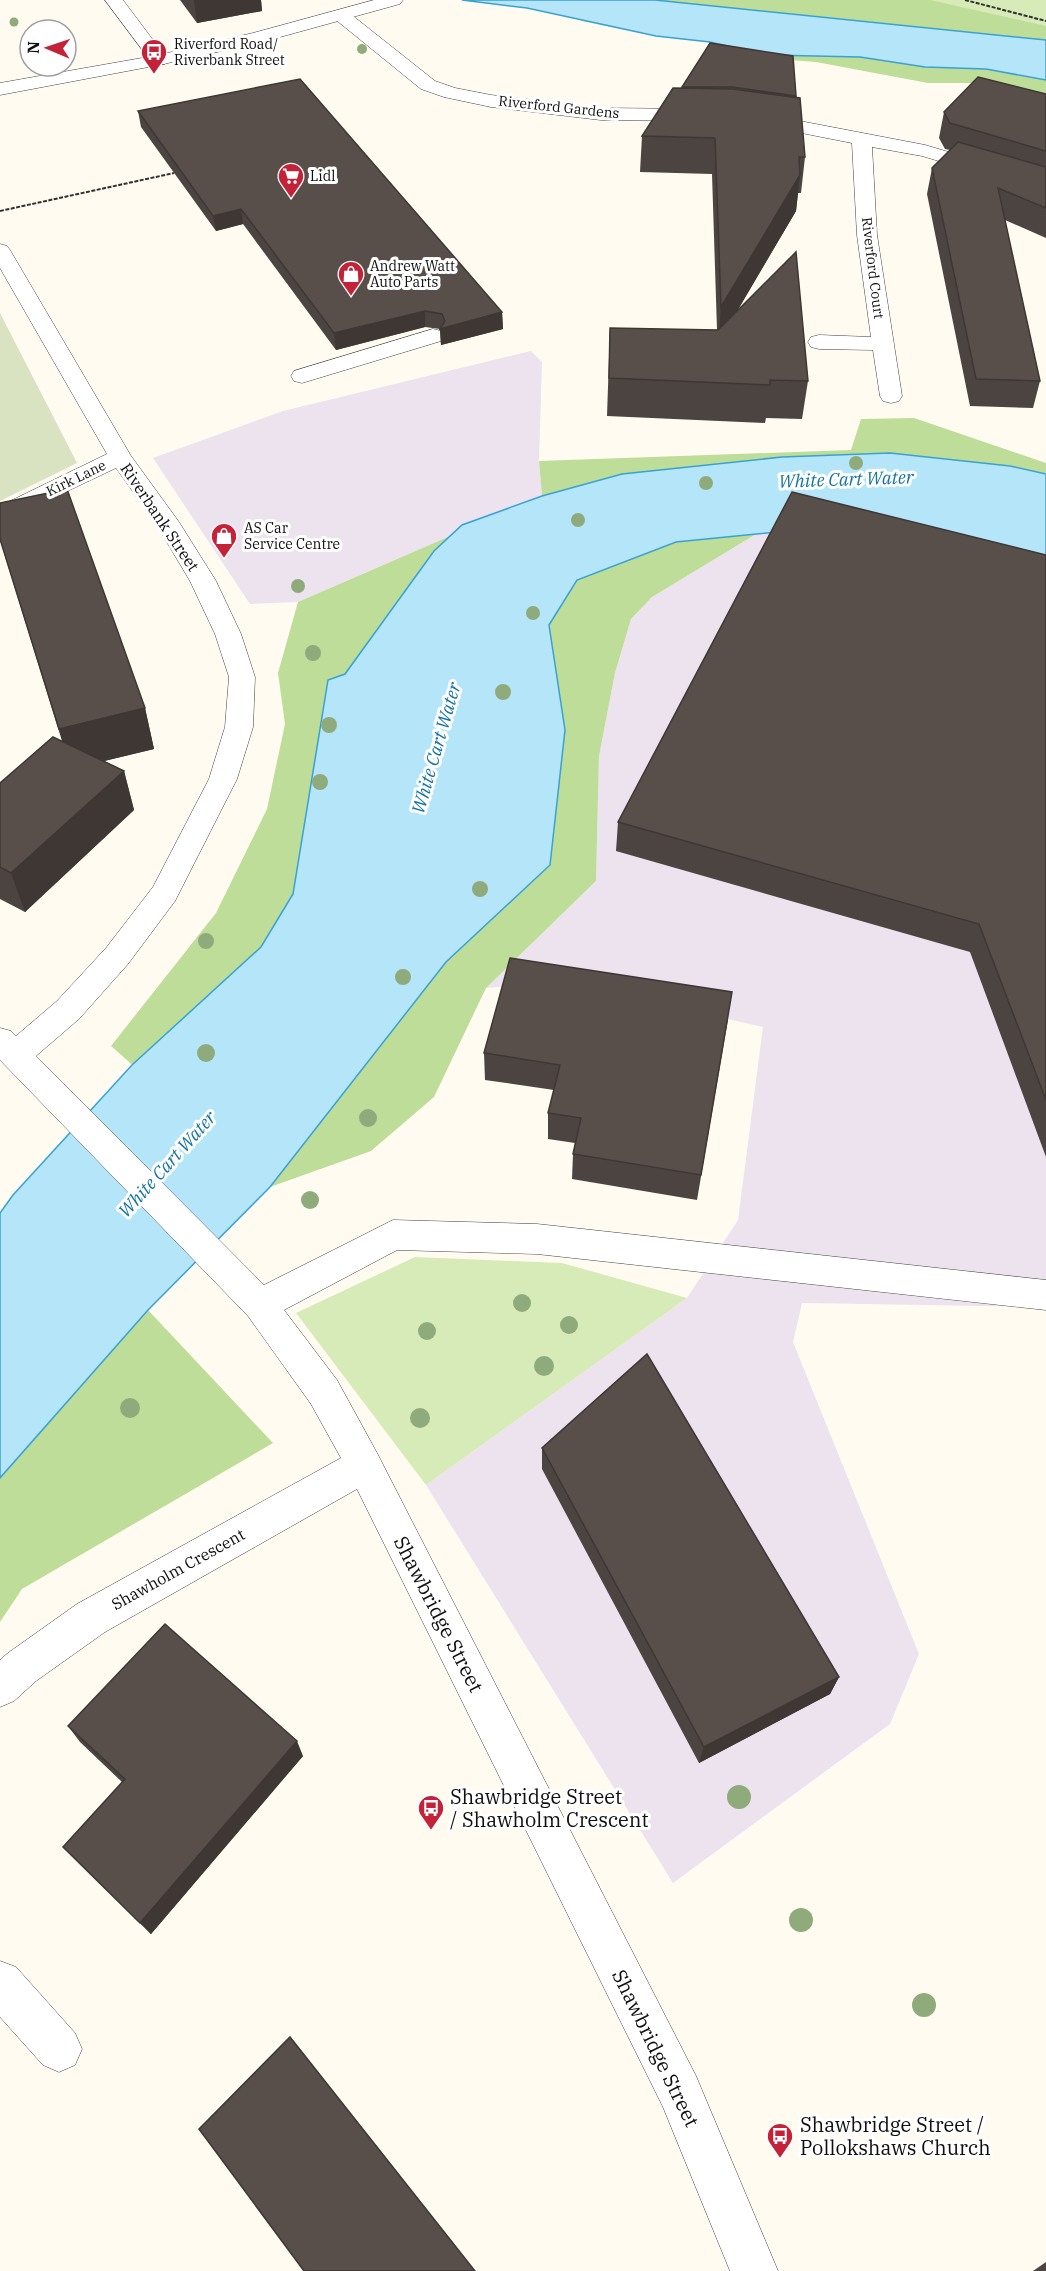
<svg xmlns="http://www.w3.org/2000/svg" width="1046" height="2271" font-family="'IBM Plex Serif',serif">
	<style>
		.industrial { fill: #ece3ee }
		.green { fill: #d7ebb9 }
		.forest { fill: #bddd98 }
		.cemetery { fill: #dae3c1 }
		.water { fill: #b4e5f8; stroke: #39a2d2; stroke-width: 1.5 }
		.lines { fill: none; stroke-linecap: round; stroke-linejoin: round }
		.service-casing { stroke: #424242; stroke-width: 1 }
		.minor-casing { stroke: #424242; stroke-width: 1 }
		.tertiary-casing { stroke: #424242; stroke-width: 1 }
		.path { stroke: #313131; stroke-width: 2; stroke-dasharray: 4 1.5; stroke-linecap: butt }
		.service { fill: #fff; fill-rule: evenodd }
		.minor { fill: #fff; fill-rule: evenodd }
		.tertiary { fill: #fff; fill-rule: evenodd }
		.tree { fill: #8fab7c }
		.wall { fill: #4c4440 }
		.shaded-wall { fill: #3e3734 }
		.building { fill: #584f4b; stroke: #3e3734; stroke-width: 1.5 }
		.labels { text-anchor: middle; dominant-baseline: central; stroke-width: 6; stroke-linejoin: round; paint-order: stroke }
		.far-poi-label { font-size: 14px; fill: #0f0f0f; stroke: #fff; text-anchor: start }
		.far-street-label { font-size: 14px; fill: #0f0f0f; stroke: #fff }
		.street-label { font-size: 16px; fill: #0f0f0f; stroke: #fff }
		.water-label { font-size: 18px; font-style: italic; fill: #1373a6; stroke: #fff }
		.near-street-label { font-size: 20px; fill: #0f0f0f; stroke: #fff }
		.near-poi-label { font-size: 20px; fill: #0f0f0f; stroke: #fff; text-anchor: start }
	</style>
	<rect width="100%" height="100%" fill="#fffbf1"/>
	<path class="industrial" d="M531,351L542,362L539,461L542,496L298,602L250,604L153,458L283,411Z
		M781,519L1046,583V1307L802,1303L793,1342L919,1654L890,1724L673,1883L426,1485L687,1298L738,1220L763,1027L728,1019L511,986L486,988L596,881L599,756L615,673L631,619L652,597Z"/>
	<path class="green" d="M802,0H1046V39Z
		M415,1257L562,1263L687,1298L426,1485L296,1313Z"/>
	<path class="forest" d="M545,0H930L1046,26V99L985,83H928L816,62L790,60L710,42L656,36L582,21Z
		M914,418L1046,463V583L781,519L652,597L631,619L615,673L599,756L596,881L486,988L434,1097L371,1151L270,1187L111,1046L216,913L267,809L285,724L278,673L298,602L542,496L539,461L851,450L861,419Z
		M148,1310L273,1443L22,1589L0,1622V1479Z"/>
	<path class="cemetery" d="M0,313L77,463L0,501Z"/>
	<path class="water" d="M462,0H655L1046,40V80L986,69L925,67L860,57L769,55L710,42L656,36L527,8Z
		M890,453L1010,466L1046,474V563L816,528L676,542L577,580L549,625L565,730L550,865L446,962L270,1187L148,1310L0,1478V1213L13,1195L132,1065L261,947L293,894L328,680L345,674L434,551L462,525L542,496L622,474L782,457Z"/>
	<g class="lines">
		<g class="service-casing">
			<path id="service" d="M433,329L441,331L444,336L441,341L302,383L294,381L291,376L294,371Z
				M0,1961L16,1967L75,2033L82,2049L75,2065L59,2072L43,2065L0,2017Z"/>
		</g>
		<g class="minor-casing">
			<path id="minor" d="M105,0H123L168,60L165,64H153Z
				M342,11L348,12L435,81L455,88L491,95L601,108L700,109L707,111L710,115L707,119L700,121L601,120L491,107L444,97L421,89L336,20L333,16L336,12Z
				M758,113L925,145L1046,181V193L922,156L872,147L877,235L902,396L899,401L891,403L883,401L880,396L873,350L819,349L811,347L808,342L811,337L819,335L871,337L857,235L852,143L751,123L748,119L751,115Z
				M0,244L7,246L10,250L131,456L179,522L216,581L241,634L255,677L253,727L237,779L175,901L128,964L79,1019L36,1056L264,1285L393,1220L537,1224L1046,1280V1310L537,1254L397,1250L284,1310L337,1380L377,1453L696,2076L778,2271H730L663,2107L357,1489L105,1632L36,1681L14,1701L0,1707V1660L8,1653L77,1604L341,1458L311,1404L248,1316L0,1060V1028L11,1031L16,1036L57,1001L106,948L153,887L209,779L225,727L229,677L215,634L190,581L156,524L116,468L0,523V506L107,454L0,268Z"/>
		</g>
		<g class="tertiary-casing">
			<path id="tertiary" d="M374,0H403L400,4L262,42L159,65L0,95V83L159,55L253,33Z"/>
		</g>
		<path class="path" d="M965,0L1046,21
			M0,211L174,173"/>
		<use href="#service" class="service"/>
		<use href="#minor" class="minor"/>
		<use href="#tertiary" class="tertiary"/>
	</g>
	<g class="tree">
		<circle cx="14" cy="22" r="4.5"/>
		<circle cx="362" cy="49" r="5"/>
		<circle cx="856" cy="463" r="7"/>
		<circle cx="706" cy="483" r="7"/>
		<circle cx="578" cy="520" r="7"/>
		<circle cx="298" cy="586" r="7"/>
		<circle cx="533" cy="613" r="7"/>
		<circle cx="313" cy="653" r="8"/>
		<circle cx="503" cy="692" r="8"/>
		<circle cx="329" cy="725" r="8"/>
		<circle cx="320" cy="782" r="8"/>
		<circle cx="480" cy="889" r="8"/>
		<circle cx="206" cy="941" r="8"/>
		<circle cx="403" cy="977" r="8"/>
		<circle cx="206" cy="1053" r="9"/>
		<circle cx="368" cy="1118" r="9"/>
		<circle cx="310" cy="1200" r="9"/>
		<circle cx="522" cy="1303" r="9"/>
		<circle cx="569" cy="1325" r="9"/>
		<circle cx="427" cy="1331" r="9"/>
		<circle cx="544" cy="1366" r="10"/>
		<circle cx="130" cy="1408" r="10"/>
		<circle cx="420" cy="1418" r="10"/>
		<circle cx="739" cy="1797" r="12"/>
		<circle cx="801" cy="1920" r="12"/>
		<circle cx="924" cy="2005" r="12"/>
	</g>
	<path class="wall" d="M180,0H261L262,11L197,23Z
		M710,43L796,96L805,157L801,193H798L796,211L736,312L808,381L802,419L766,418L765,423L607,416L610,328L717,330L712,174L640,172L642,136L682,88Z
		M1046,94V238L1005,220L1040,381L1033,408L970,406L927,194L932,168L950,150L945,149L939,138L944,112Z
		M138,111L502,312L503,329L441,345L440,329L425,327L336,350L243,224L216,231L141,127Z
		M0,503L145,708L154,749L104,761L124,771L134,810L25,912L0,899V783L62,741L0,540Z
		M1046,555V1157L970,952L616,851L618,822Z
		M728,1019L697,1200L572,1179L573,1154L575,1143L548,1139V1113L554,1090L485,1080L484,1053Z
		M542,1448L839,1677L830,1694L699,1763L542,1469Z
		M68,1726L303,1756L151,1934L76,1860L122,1782L80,1742Z
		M1046,2262V2271H1033Z"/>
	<path class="shaded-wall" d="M194,0H261L262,11L197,23Z
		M800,175L796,211L718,344L721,307Z
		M241,209L243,224L216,231L213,216Z
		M425,311V327L336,350L334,333Z
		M502,312L503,329L441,345L440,329Z
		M145,708L154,749L71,769L59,729Z
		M124,771L134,810L25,912L11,873Z
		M839,1677L830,1694L699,1763L704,1747Z
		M297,1741L303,1756L151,1934L140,1923Z"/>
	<path class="building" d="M710,43L793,56L796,96L732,87H682Z
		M978,77L1046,94V151L950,123L944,112Z
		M300,79L502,312L440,329L445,321L442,314L425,311L334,333L241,209L213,216L138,111Z
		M673,88L733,89L800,98L805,157H799L800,175L721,307L715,138L642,136Z
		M958,142L1046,167V208L998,188L1040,381L976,379L932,168Z
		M796,252L808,381L770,380V385L609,378L610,328L718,330Z
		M67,489L145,708L59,729L0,539V503Z
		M792,492L1046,555V1100L979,924L618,822Z
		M53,737L124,771L11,873L0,867V783Z
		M510,958L732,992L701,1175L573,1154L581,1118L548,1113L560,1065L484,1053Z
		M647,1354L839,1677L704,1747L542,1448Z
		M165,1624L297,1741L140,1923L63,1847L125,1779L68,1726Z
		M290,2037L475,2271H304L199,2129Z"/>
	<defs>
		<g id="bus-pin" transform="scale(1.35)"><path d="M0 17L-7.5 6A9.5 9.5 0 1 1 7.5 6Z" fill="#c42238" stroke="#fff"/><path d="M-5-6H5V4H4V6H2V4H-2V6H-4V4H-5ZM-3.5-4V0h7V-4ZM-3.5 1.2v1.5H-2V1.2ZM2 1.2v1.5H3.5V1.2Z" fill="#fff"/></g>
		<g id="supermarket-pin" transform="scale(1.35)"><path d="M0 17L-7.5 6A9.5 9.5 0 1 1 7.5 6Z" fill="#c42238" stroke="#fff"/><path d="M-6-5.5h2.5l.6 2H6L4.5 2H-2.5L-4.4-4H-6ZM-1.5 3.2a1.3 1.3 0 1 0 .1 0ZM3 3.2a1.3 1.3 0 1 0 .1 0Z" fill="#fff"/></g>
		<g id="shop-pin" transform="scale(1.35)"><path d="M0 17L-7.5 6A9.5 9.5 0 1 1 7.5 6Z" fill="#c42238" stroke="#fff"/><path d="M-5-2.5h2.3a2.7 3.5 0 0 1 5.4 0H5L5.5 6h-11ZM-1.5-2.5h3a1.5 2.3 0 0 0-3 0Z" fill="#fff"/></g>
	</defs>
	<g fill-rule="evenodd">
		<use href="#bus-pin" x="154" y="52"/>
		<use href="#supermarket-pin" x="291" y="176"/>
		<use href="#shop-pin" x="351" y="274"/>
		<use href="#shop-pin" x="224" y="536"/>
		<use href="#bus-pin" x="431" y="1808"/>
		<use href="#bus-pin" x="780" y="2136"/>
	</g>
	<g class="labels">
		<g class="far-poi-label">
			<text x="174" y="44">Riverford Road/<tspan x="174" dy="16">Riverbank Street</tspan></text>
			<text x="310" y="176">Lidl</text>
			<text x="370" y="266">Andrew Watt<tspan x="370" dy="16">Auto Parts</tspan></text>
			<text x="244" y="528">AS Car<tspan x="244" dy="16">Service Centre</tspan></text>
		</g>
		<g class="far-street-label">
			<text transform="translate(559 107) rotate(6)">Riverford Gardens</text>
			<text transform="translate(873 268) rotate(83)">Riverford Court</text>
			<text transform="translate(76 478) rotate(-26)">Kirk Lane</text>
		</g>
		<g class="street-label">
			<text transform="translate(160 517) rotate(56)">Riverbank Street</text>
			<text transform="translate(178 1569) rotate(-29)">Shawholm Crescent</text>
		</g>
		<g class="water-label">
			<text transform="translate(846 479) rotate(-2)">White Cart Water</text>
			<text transform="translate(436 748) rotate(-74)">White Cart Water</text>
			<text transform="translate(167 1164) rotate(-48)">White Cart Water</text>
		</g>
		<g class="near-street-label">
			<text transform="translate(439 1614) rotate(63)">Shawbridge Street</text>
			<text transform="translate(656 2048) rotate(64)">Shawbridge Street</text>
		</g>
		<g class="near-poi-label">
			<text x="450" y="1796">Shawbridge Street<tspan x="450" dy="23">/ Shawholm Crescent</tspan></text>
			<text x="800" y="2124">Shawbridge Street /<tspan x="800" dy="23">Pollokshaws Church</tspan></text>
		</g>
	</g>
	<g transform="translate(48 48) rotate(272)"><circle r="28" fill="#ffffff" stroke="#9f9f9f" stroke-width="1.5"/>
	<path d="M0-4.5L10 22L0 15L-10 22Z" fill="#c42238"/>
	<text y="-9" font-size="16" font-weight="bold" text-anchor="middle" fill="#0f0f0f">N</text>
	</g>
</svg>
